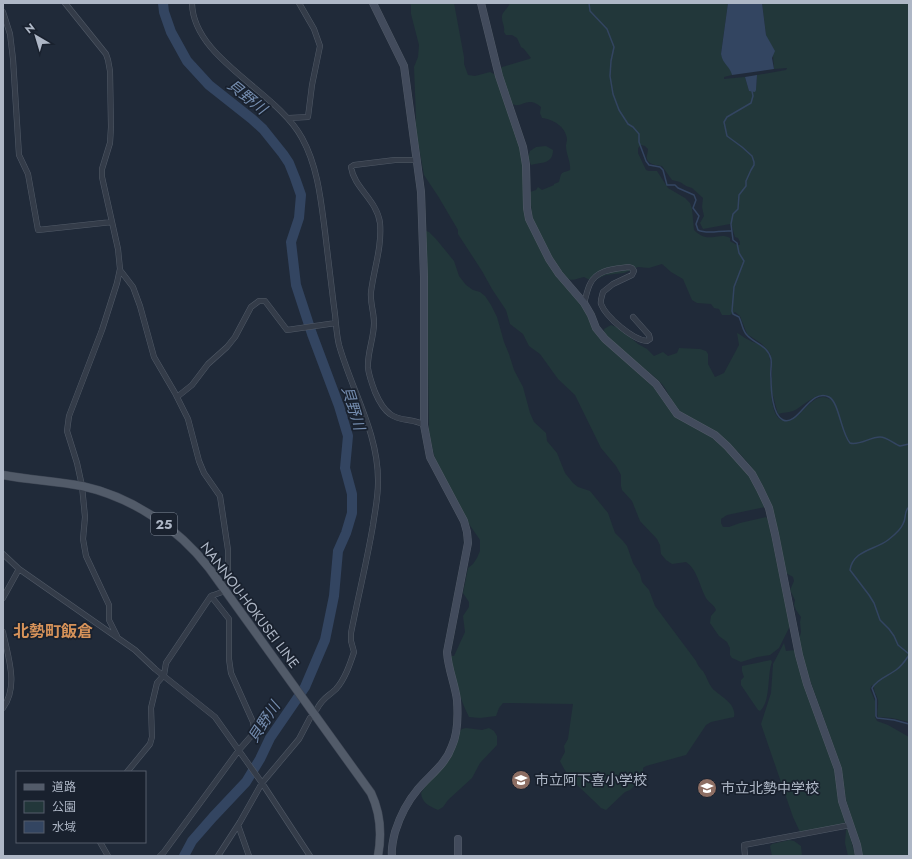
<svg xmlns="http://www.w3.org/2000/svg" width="912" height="859" font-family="Jost,'Noto Sans JP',sans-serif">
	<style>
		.green { fill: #22373a; fill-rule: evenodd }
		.water { fill: #334561 }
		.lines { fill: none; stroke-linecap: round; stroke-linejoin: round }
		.stream { stroke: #334561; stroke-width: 1.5 }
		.river { stroke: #334561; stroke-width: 10 }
		.street-casing { stroke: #515a67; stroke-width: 6 }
		.secondary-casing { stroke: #515a67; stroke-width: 8 }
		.primary-casing { stroke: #3d4553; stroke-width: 9 }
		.street { stroke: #343c49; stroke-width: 5 }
		.secondary { stroke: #424b5c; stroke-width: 7 }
		.primary { stroke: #525b69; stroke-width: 8 }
		.labels { text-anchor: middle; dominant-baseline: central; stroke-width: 3.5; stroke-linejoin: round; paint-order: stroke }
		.shield { fill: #19212e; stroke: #818a98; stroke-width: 1 }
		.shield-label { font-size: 13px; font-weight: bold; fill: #aeb7c6 }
		.street-label { font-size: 14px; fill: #aeb7c6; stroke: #19212e }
		.poi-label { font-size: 14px; fill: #aeb7c6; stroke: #19212e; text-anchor: start }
		.water-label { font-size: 15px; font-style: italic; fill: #758daf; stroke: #19212e }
		.quarter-label { font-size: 16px; font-weight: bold; fill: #d69259; stroke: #19212e }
	</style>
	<rect width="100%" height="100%" fill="#202a39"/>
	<path class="green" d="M409,3H454L464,57V64L468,75L475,76L490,72L496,75L520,147L524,164L529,224L585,309L596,332L604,343L658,391L672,411L679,419L711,437L722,446L748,473L765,507L727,515L721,519V523L723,527H729L740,523L766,517L768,520L790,626L779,648L770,655L757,657L741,662L732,658L730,655V648L727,642L719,636L710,623L711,616L716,610C714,604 709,603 706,598C700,587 697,569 686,562L672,564L666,560L661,554L660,545L657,539L640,521L632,501L622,490L621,486V475L616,466L601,448L575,395L558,379L540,354L529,346L523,334L510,324L506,310L492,289L482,271L458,234V230L438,196L424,175L415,126L416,118L414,67L418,57L419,45L411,14V5Z
		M510,3H728L721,54L731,70L732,75L724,77V79L745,77L749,91L756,89L757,75L786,70L787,68L774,69L773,55L766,35L762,3H909V722L892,718L878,717C876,711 880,703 877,697C875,692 874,692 874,687L872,685L870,689L875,701V717L877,721L888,725L909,737V856H863L846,800L840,764L805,666L799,640L801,632L800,622L801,617L796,610L794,605L795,600L790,590L794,581L793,577L786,573C777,528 773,488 740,454C722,435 698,426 678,410C671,403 669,392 662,384C653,374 636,363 625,353C618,347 604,339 604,329L611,325L619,328L638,344L647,349L654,356L663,352L668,356L677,353L679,348L700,349L706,351L708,354V364L715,377L724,373L739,345L737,333C740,334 742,336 745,338C753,343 763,344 768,353C775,365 764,418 785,421C798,423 808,398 823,397C827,397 831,400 834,401C821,385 806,405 793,411C788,413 783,412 778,414L772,392V362L770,353L762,344L747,334L740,316L735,312L730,315H722L719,309L714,308L711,304L697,303L692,300L683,279L671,272L662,264L649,268L638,267L624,273L606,275L597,279L594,282L584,277C579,278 571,282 567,278C558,272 539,234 534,222C531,213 531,202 530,192L536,190L538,187L542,190L554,185V184L559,182C562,171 560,174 570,170C571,162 566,154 566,146C566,144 567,141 567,139C566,127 553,119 542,118L540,113L541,107C527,95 522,109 512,104L500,69L502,67L529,59L531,58L524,49L521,47L517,38L512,35H506L504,32C505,26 502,23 502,18C501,12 508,9 510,3ZM641,145L645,146L648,149C648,152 646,157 647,159C649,165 657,165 662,166L672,180L680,182L686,186L692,188L703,198L702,207L704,216L700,223L703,229L730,224L731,223L735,237L738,238L740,242V245H737L730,241V238C719,231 708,245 694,230L692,209L690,203L685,198L668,188L657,171H649L646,170L638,153V148Z
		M546,146L553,150C553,164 542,162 531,165L528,157L530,151L536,147Z
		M426,231L429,232L436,239L454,261L459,276L466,285L473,290L480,292L485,296L491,305L497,317L504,342L509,354L514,370L523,387L530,413L534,422L546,433L547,441L557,453L565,473L573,483L578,487L590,491L608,513L615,533L623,541L627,546L633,563L640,574L642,582L649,590L655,606L696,661C698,666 700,668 703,671C707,677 708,683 712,688C719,696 737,703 734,717L711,722L706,725L686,755L646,766L643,768V777L630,790L625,792L606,810L601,808C587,793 568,780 560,761L565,752L564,746L568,739L573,704L503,703L499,708L496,716L480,718L469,717C459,698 455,678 451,656H454L465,632L463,616L469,607V602L463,593L468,568L473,564L477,558L480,551V540L469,524L438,465L434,455L429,432Z
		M784,643L786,651L795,650C803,692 823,729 835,770C840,786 842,804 846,821L842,825L803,833L800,832L793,817L761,724L771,693L773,664Z
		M771,660L772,662C767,674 771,702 760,711L758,710L741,685V680L744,677L742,671V666Z
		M466,728L482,730L489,728L494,731L497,736V745L480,763L472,778L448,800L443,807L438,810C429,806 422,803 421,793L459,732L462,729Z
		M846,829L849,831L855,856H848L845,843Z
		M789,840L794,841L801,846L802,856H772L770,846L772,844Z"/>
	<path class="water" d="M728,3H762L766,35L775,51L772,58L774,69L732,75C730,66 723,65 721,54Z
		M757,75L756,90L755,92L749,91L745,77Z"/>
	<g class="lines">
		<path class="stream" d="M589,3L590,11L607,29L614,47L611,61L610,76L613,94L619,110L628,124L633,127L639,134V142L646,161L649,165L660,167L663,170L667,185H675L678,188L694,195L696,200L693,208L699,216L696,224L698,230C708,235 720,230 731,231
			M752,91L753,96L751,103L727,117L724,122L727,136L742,147L752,156L754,162V165L751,170L746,181V186L739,195L738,209L733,214L731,224L733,240L737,243L739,253L744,261L734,287L732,311L733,314L739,317C742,323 742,329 746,334C754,344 768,345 771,359C772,365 770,372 771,378C771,388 772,415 783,420C798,427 810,387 829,397C839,402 841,433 850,443C859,446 870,437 880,437C887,437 894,444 900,446L909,444
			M909,507C903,512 907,518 903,524C900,531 893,536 888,540C875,550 853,550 850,570L869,595L874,603L880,620L889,629L894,636L898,645L909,654
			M909,655C905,661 902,666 896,670C888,676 877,679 872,688L876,699V716L877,718L894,720L909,724"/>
		<path class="river" d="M163,3L164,12L171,32L187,61L209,85L252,119L263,129L283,154L289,163L295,178L301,195L299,218L291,242L296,285L312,334L339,406L348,436L345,468L352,494V513L346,533L338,551L334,596L325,640L305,687L270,738L260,759L246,782L213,817L192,841L184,856"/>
		<g class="street-casing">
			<path id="street" d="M65,3L106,54L108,60L110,71L111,127L110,143L102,169V177L118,249L120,269L117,283L102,330L69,416L67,431L77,463L82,486L85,517L83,539L86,556L109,605V620L117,636
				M192,3C193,59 277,91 302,138C318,167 321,201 325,232C328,257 331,282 334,307C336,319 336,333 339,345C352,391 379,434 378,483C378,497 375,511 373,525C367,561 358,597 351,633V641L354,652C350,664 345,679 336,689C328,697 323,697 317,709
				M3,12L10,34L13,59L19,155L28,174L38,230L112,222
				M289,118L308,117L312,85L320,46L314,29L299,3
				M417,160H395L354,165L351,167C354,188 377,200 380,223C382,248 374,268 371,292C370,303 374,312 374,323C374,338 367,353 368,368C369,376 372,384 375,392C378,399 383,409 390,414C400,422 414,418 424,425
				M120,270L133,287L140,306L154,357L175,393L188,419L199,461L204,473L220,496L228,550V572L225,591L211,596L166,663L164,675L157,683L151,708L152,737L150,744L127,772
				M584,303C586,297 587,290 590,284C597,269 615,269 629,267L632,268L634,271L632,275L613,284L603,292C602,296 600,301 601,304C606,317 633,340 647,341L650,339L649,335L633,317
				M177,397L192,385L208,364L227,347L235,337L251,307L259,301H265L287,330L336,323
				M3,554L19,569L135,650L155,669L215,717L262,783L310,856
				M3,598L19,569
				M3,632C8,657 19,686 3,708
				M238,825L249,856
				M100,842L108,856
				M160,856L164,852L239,750L253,734L254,728L253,722L231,673L229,659V619L211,596
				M218,856L240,822L262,783L299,739L310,718
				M745,856L744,845L850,825"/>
		</g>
		<g class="secondary-casing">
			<path id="secondary" d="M373,3L404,66L421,192L424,277V425L430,457L464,521L467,532L468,543L447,652C448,669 455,684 457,700C458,714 458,733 452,746C446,764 430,775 418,789C407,802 400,816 395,832C393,840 391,848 392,856
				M481,3L499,76L523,147L526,165L527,208L529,219L549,259L559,274L584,303L591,315L596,328L605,339L656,384L677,414L715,435L727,446L752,474L760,489L769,508L775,534L799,655L807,684L838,769L842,801L857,845L859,856
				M458,839V856"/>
		</g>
		<g class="primary-casing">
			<path id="primary" d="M3,475C29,480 56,481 82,486C132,497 178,528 209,568L371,793C381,814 382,834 378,856"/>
		</g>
		<use href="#street" class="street"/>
		<use href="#secondary" class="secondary"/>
		<use href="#primary" class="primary"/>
	</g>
	<defs>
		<g id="school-disc" transform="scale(1)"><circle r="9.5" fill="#8d6e63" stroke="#19212e"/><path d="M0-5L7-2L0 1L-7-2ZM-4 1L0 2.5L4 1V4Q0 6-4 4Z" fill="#fff"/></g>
	</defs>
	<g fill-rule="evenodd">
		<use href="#school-disc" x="521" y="780"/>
		<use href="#school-disc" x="707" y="788"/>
	</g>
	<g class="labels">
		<rect class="shield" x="151" y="513" width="26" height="22" rx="3"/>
		<g class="shield-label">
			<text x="164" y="524">25</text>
		</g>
		<g class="street-label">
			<text transform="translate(250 605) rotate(53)">NANNOU-HOKUSEI LINE</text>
		</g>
		<g class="poi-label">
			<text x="535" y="780">市立阿下喜小学校</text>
			<text x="721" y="788">市立北勢中学校</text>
		</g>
		<g class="water-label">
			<text transform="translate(247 97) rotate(39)">貝野川</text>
			<text transform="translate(353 408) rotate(73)">貝野川</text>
			<text transform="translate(264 722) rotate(-57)">貝野川</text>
		</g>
		<g class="quarter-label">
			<text x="53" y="631">北勢町飯倉</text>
		</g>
	</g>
	<rect width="912" height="859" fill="none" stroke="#aeb7c6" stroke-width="8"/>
	<rect x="16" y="771" width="130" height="72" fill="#19212e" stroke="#555d6b"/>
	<rect x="24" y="784" width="20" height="6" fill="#525b69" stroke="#555d6b"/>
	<text x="52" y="791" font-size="12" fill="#aeb7c6">道路</text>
	<rect x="24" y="801" width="20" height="12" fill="#22373a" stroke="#555d6b"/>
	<text x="52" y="811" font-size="12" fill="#aeb7c6">公園</text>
	<rect x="24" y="821" width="20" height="12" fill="#334561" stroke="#555d6b"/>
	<text x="52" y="831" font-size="12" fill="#aeb7c6">水域</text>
	<g transform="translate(36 36) rotate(322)" stroke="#19212e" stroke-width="3" paint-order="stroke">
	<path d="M0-3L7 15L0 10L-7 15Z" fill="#aeb7c6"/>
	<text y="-6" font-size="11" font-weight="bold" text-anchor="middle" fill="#aeb7c6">N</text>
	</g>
</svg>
